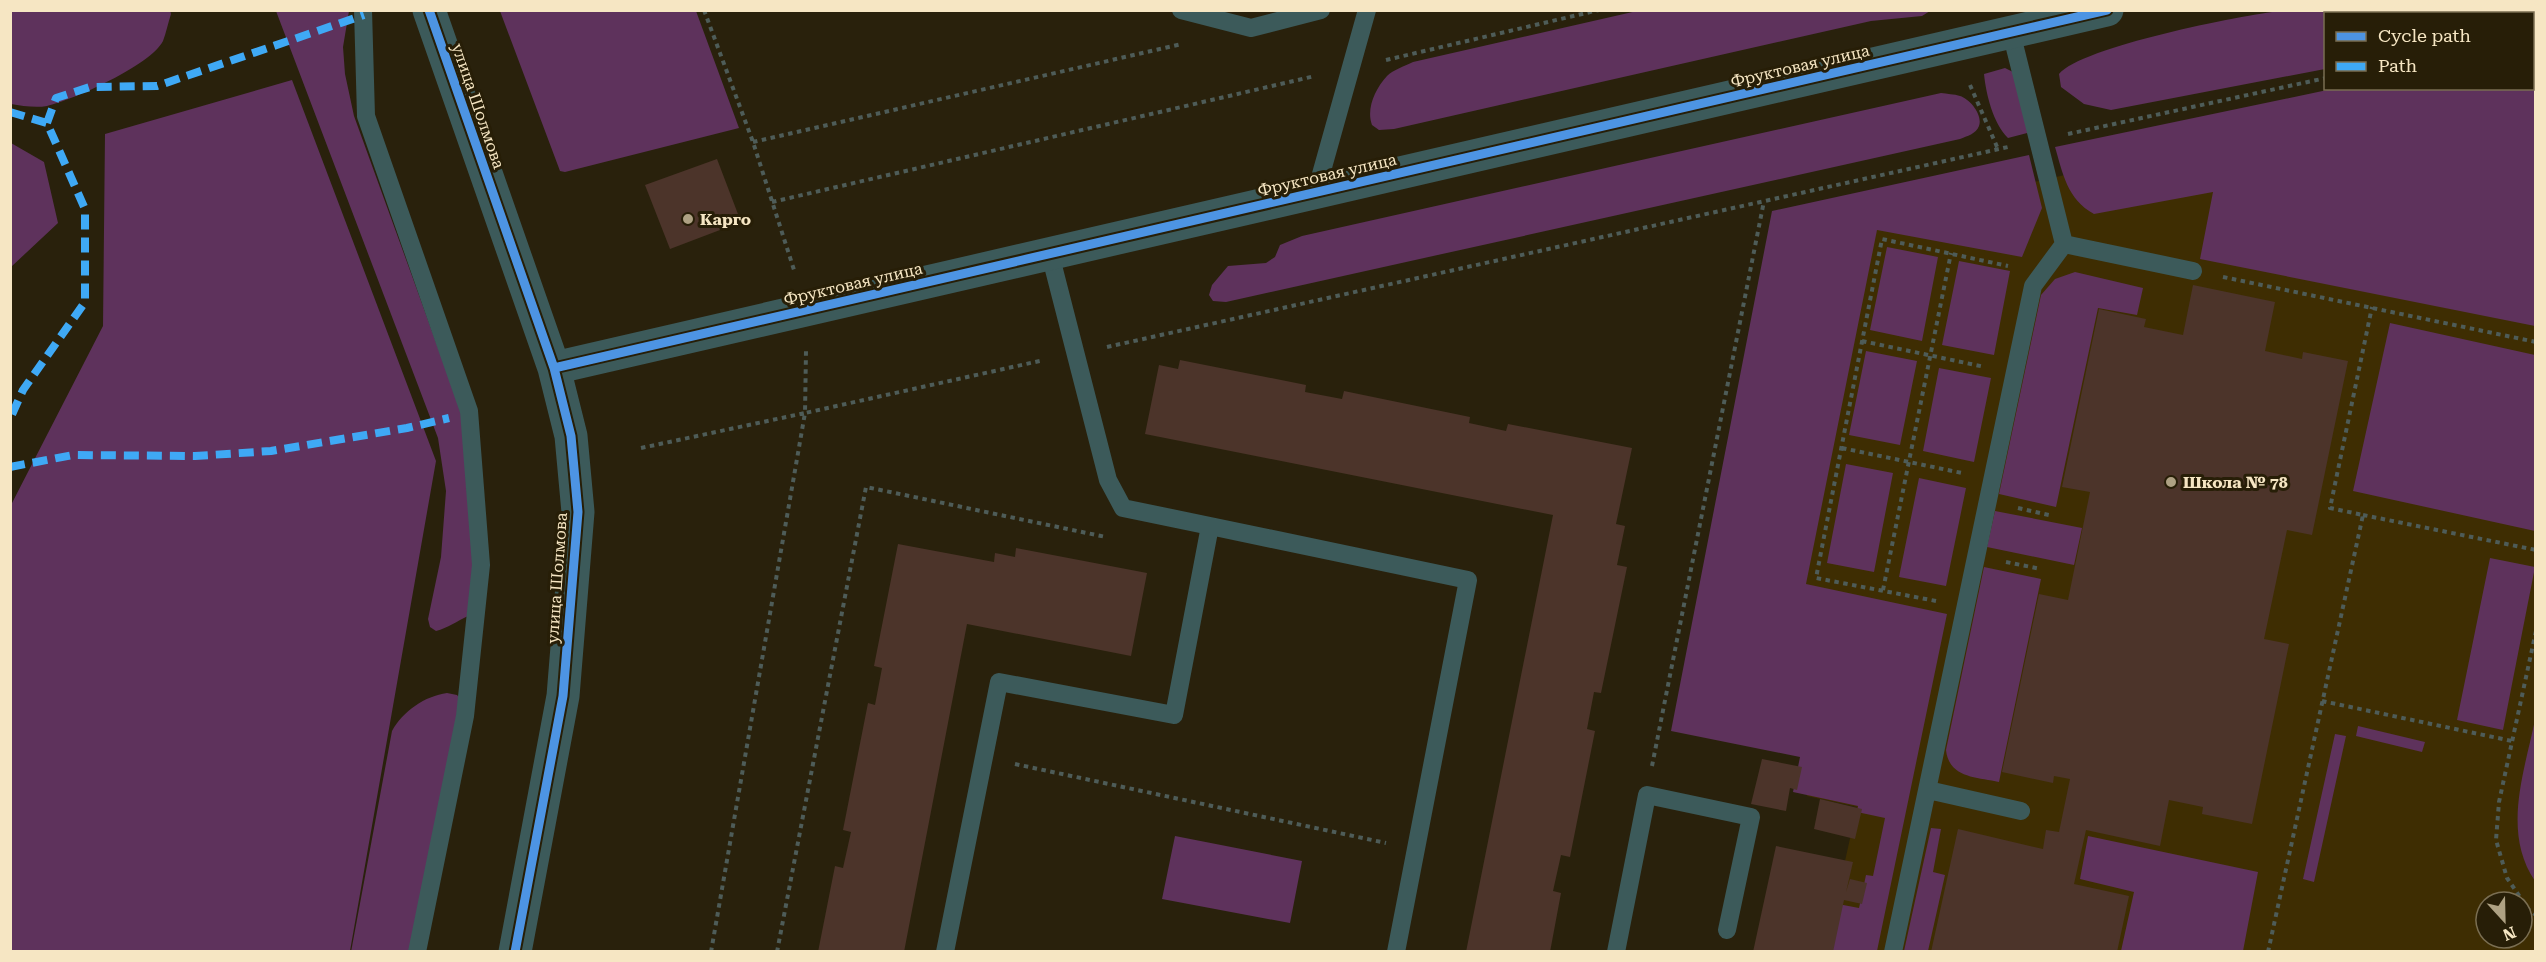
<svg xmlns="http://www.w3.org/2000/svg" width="2546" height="962" font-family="'Roboto Serif',serif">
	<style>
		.built { fill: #3e2d02; fill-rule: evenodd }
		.green { fill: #5e325c }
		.building { fill: #4c342a }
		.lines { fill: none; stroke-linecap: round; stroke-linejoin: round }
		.path { stroke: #4e5c58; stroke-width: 4; stroke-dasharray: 4.5 4.5; stroke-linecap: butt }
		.service { stroke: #3c5a5a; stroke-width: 18 }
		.tertiary { stroke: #3c5a5a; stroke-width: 33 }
		.quiet { stroke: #3fa9f5; stroke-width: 8; stroke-dasharray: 15 8; stroke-linecap: butt }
		.cycleway-casing { stroke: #271e07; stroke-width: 13 }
		.cycleway { stroke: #4d94e3; stroke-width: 9 }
		.poi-dot { fill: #aea183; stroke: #271e07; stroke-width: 2 }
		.labels { text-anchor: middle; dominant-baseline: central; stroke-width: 6; stroke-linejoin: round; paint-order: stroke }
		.street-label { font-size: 16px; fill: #f6e6c3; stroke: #271e07 }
		.poi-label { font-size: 16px; font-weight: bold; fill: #f6e6c3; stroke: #271e07; text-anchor: start }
	</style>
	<rect width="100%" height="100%" fill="#29210c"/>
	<path class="built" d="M2535,67V951H1825L1857,807L1807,796L1815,754L1753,742L1860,222L2440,89L2532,88ZM2486,902H2522V938H2486Z"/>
	<path class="green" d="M11,10H170L171,14C168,23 166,33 163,41C151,65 73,100 47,106C36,108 22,106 11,104Z
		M2400,10L2402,13L2326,14L2325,69L2111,110L2084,104L2061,87L2059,74C2081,47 2241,15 2281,11C2320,7 2361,10 2400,10Z
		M276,11H349L343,47L345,74L354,116L461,411L475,557L468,616C457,621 448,628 436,631L430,627L428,619L441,557L446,491L438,438Z
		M500,11H696L739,128L565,172L560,171Z
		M1637,11V10L1930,11L1922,16L1871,21L1394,129L1379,130L1372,125C1366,109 1375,89 1387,76C1393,70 1405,66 1413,62Z
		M2533,46H2535V326L2200,259L2213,192L2094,214C2067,199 2063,174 2055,147L2332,89L2532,88Z
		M2005,68L2013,72L2031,132L2008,138C1993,123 1986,94 1984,74Z
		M292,80L436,461L350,951H11V505L103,326L105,134Z
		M1941,93C1947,94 1954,94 1960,96C1970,99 1983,115 1979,126C1976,134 1967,136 1960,139L1226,302L1213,301L1209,295L1212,285L1228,266L1266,263L1275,257L1280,245L1302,236Z
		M11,143L44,162L58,223L11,267Z
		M2029,155L2042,208L2022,257L1877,230L1806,584L1947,614L1877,951H1827L1838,904L1859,908L1866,875L1873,876L1885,818L1857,812L1858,806L1793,792L1800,757L1671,731L1772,211Z
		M1887,247L1938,257L1922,341L1870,330Z
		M1959,261L2010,271L1994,355L1942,345Z
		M2075,272L2143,288L2137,315L2098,308L2056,507L1999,494L2041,295L2055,279Z
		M2390,323L2535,355V531L2353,491Z
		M1866,351L1917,361L1900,445L1849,435Z
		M1939,368L1991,378L1974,462L1923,451Z
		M1846,464L1893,473L1874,572L1827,563Z
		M1919,478L1966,488L1946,586L1899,577Z
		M1995,511L2082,528L2074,565L1987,547Z
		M2490,558L2535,567L2503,730L2457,720Z
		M1984,567L2041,579L1999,782C1976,777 1949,778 1946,750Z
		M447,693L457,695L463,702L422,951L351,952L392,731C403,711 425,696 447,693Z
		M2535,720L2536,881H2535C2502,832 2524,773 2535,720Z
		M2358,726L2425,742L2422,752L2356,736Z
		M2335,734L2346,736L2314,882L2303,879Z
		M1931,828L1941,829L1933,872L1945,875L1928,951H1904Z
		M1175,836L1302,861L1290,923L1162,899Z
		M2088,836L2258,872L2243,951H2121L2134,892L2080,879Z"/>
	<path class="building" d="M717,159L741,222L670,249L645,185Z
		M2193,285L2275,302L2265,351L2302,359L2303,352L2348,361L2312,535L2287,530L2264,639L2289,644L2252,824L2202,814L2203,807L2169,800L2160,846L2086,830L2074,884L2129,896L2117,952H1931L1958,829L2043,849L2046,830L2059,832L2070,779L2054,776L2053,783L2002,772L2039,594L2068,600L2090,492L2062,487L2099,309L2146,319L2144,327L2183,335Z
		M1180,360L1306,385L1305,392L1342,399L1344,391L1470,417L1469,423L1506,431L1508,424L1632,448L1616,524L1625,526L1617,565L1627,567L1601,693L1594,692L1587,729L1595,731L1570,857L1561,855L1553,891L1561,893L1550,952H1466L1553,515L1145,434L1159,365L1178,369Z
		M898,544L994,562L995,553L1015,557L1016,548L1147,573L1131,656L967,624L904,952H818L835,866L843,868L851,832L843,830L868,703L875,705L882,668L874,666Z
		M1762,759L1802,767L1797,790L1790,788L1786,811L1751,804Z
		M1820,799L1862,809L1855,839L1814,829Z
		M1776,846L1853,862L1846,892L1850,879L1867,883L1862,904L1844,900L1833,952H1753Z"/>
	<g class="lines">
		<path class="path" d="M704,10L753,142L795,273
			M2532,33L2536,32
			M1386,60L1599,10
			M1970,85L1998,149
			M2068,134L2326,78
			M753,142L1182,44
			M772,202L1315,76
			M2223,277L2536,342
			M1862,341L1985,367
			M1107,347L2008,147
			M641,448L805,413L806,351
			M1842,448L1962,473
			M2018,508L2049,515
			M2363,515L2536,550
			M2006,562L2041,569
			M1883,590L1951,253
			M1936,601L1816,578L1882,239L2008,266
			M2536,631L2499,802L2496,840L2507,878L2529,910L2536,915
			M2322,701L2512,741
			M1015,764L1386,843
			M1652,766L1764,201
			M711,952L805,413L1044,360
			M777,952L866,487L1106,537
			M2268,952L2363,515L2330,508L2372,307"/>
		<path class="service" d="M363,10L366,116L469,411L481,565L465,716L417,952
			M1181,10L1251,28L1321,10
			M2011,32L2064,244L2193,271
			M1316,192L1367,10
			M1210,526L1468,580L1396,952
			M1928,790L2021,811
			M945,952L999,682L1174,715L1210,526L1123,508L1108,480L1050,254
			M1616,952L1647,795L1751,817L1727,930
			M1893,952L2033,286L2064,244"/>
		<path class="tertiary" d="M429,10L554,368L571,436L578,512L563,696L515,952
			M554,368L2107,10"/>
		<path class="quiet" d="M10,112L47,123L85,209V302L23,390L10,419
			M47,123L56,98L90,87L157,86L364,15
			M10,467L73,455L195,456L271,451L407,428L449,418"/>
		<g class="cycleway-casing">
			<path id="cycleway" d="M429,10L554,368L571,436L578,512L563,696L515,952
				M554,368L2107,10"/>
		</g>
		<use href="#cycleway" class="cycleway"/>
	</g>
	<g class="poi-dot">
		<circle cx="688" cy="219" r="6"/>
		<circle cx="2171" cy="482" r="6"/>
	</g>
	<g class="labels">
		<g class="street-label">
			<text transform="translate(1800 66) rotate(-13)">Фруктовая улица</text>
			<text transform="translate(478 106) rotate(71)">улица Шолмова</text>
			<text transform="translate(1327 175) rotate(-13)">Фруктовая улица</text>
			<text transform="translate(853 284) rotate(-13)">Фруктовая улица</text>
			<text transform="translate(557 578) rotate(-86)">улица Шолмова</text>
		</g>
		<g class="poi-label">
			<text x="700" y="219">Карго</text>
			<text x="2183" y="482">Школа № 78</text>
		</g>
	</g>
	<rect width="2546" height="962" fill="none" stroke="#f6e6c3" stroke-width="24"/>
	<rect x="2324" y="12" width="210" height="78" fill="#271e07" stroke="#7a6e52" stroke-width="1.5"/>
	<rect x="2336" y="32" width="30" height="9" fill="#4d94e3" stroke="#7a6e52" stroke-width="1.5"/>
	<text x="2378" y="42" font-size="18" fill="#f6e6c3">Cycle path</text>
	<rect x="2336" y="62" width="30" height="9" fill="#3fa9f5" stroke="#7a6e52" stroke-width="1.5"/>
	<text x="2378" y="72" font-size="18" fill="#f6e6c3">Path</text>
	<g transform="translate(2504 920) rotate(158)"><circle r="28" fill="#271e07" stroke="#7a6e52" stroke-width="1.5"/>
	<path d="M0-4.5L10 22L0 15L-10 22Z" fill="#aea183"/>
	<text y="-9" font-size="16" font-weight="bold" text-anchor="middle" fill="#f6e6c3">N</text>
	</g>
</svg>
